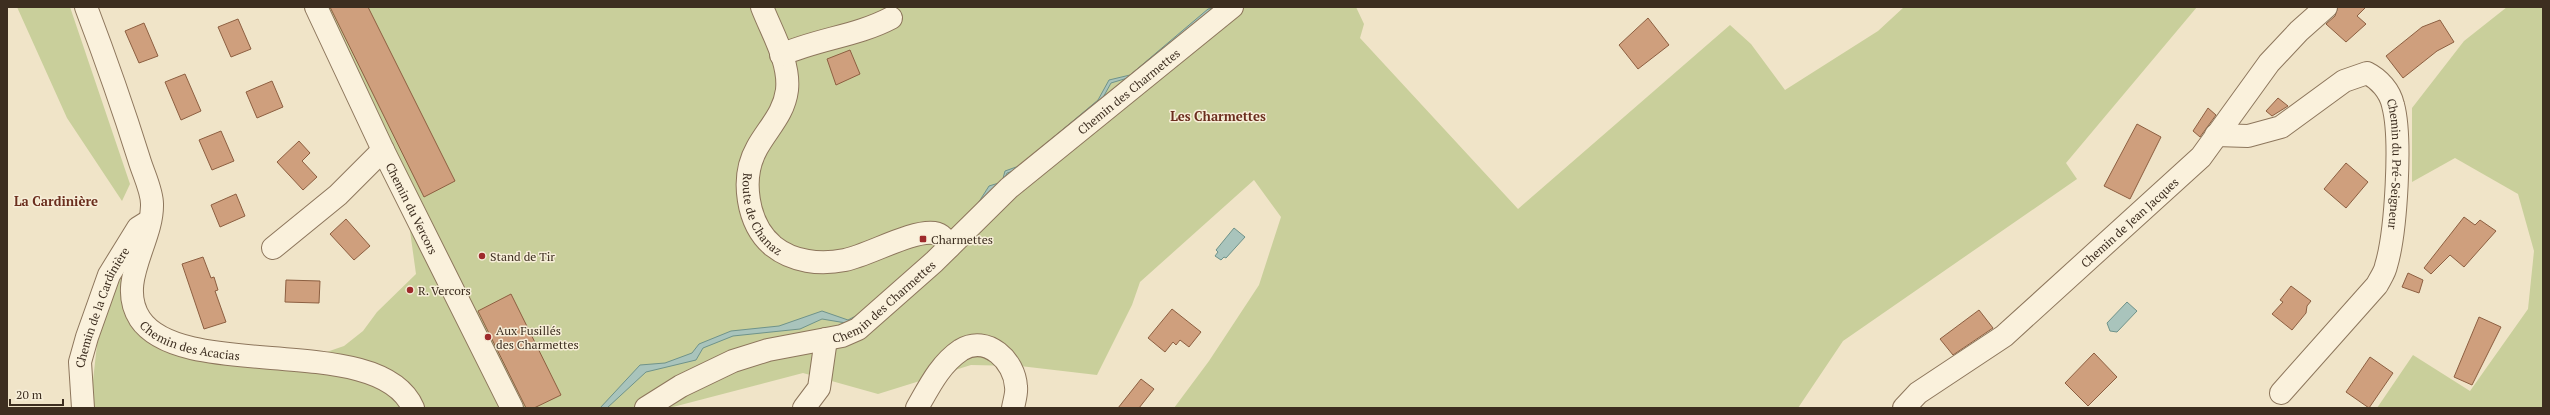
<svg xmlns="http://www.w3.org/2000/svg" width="2550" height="415" font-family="'PT Serif',serif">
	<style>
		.green { fill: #c9cf9b }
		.water { fill: #a9c4bc; stroke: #6f938a }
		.building { fill: #cf9f7d; stroke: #8d5f41 }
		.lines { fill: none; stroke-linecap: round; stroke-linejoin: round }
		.minor-casing { stroke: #8d765c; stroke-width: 24 }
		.minor { stroke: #faf1dc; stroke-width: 22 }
		.poi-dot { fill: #9e2a2b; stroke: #f7eed8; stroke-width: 1.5 }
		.labels { text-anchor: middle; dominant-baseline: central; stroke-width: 3; stroke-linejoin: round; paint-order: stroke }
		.street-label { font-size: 12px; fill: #3d2e20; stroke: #f7eed8 }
		.poi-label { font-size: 12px; fill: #3d2e20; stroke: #f7eed8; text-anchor: start }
		.neighbourhood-label { font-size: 13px; font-weight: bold; fill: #6b2e1e; stroke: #f7eed8 }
	</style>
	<rect width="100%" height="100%" fill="#f0e4c8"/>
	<path class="green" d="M17,7H70L130,184L122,201L67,118Z
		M317,7H1356L1364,24L1360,38L1518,209L1730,25L1751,44L1785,90L1878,31L1904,7H2197L2066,163L2077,179L1843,341L1798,408H1174L1209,361L1259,285L1281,217L1254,180L1140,282L1132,305L1097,375L1020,366L971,365L878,394L803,373L669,408H521Z
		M2507,7H2543V408H2377L2413,355L2470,391L2528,309L2534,251L2518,194L2455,158L2412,182V108L2464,41Z
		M405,195L520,408H88L91,398L98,336L123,268L124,303L134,328L163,350L277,369L344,346L363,331L377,312L416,274Z"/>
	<path class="water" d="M1221,7L1213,13L1210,11L1131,77L1111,83L1100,103L1020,169L1007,173C1001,188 998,192 984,202C982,204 968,222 963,227L957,226L975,208L989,186L1002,182L1005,171L1019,166L1098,100L1109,80L1130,75L1208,9Z
		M1234,228L1245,237L1226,258L1224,257L1221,260L1215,256L1218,252L1216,250Z
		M2127,302L2137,311L2117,332L2110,331L2107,323Z
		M875,306L852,324L822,319L800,329L733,336L703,348L696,360L646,372L607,408H600L640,365L665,363L692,353L699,344L731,331L779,326L822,311L848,320Z"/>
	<path class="building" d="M330,7H368L455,181L424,197Z
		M2338,7H2366L2357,16L2366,24L2346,42L2326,24L2335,16Z
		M1648,18L1669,45L1638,69L1619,45Z
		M238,19L251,49L231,57L218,27Z
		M2440,20L2454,42L2437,51L2403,78L2386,56L2422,27Z
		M144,23L158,56L139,63L125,31Z
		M850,50L860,74L836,85L827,59Z
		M185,74L201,111L181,120L165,82Z
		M272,81L283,107L257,118L246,92Z
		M2278,98L2288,106L2272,116L2266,111Z
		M2208,108L2216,115L2200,137L2193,131Z
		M2137,124L2161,137L2130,199L2104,186Z
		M221,131L234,161L212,170L199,140Z
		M299,141L310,153L302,161L317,177L303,190L277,162Z
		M2346,163L2368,182L2346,208L2324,189Z
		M236,194L245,216L220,227L211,205Z
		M2464,217L2475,225L2480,220L2496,231L2464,267L2450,255L2431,274L2424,268Z
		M346,219L370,246L354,260L330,234Z
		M203,257L211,278L214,277L218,290L215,291L226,322L204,329L182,264Z
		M2408,273L2423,280L2419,293L2402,287Z
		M286,280L320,281L319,303L285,302Z
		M2291,286L2311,301L2307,306L2306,313L2292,330L2272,314L2283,302L2280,300Z
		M511,294L561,395L534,408H526L478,311Z
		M1172,309L1201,332L1189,347L1180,340L1176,345L1173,342L1165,352L1148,338Z
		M1979,310L1993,328L1953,355L1940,339Z
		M2479,317L2501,327L2472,385L2454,377Z
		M2094,353L2117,377L2088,406L2065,383Z
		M2370,357L2393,373L2369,408L2346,392Z
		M1141,379L1154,389L1139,408H1118Z"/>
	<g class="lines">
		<g class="minor-casing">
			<g id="minor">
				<path id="s1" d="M86,7C105,57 123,108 139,159C143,173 152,190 152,204C153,242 116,282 140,319C183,383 380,331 413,408"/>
				<path id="s2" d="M316,7L383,150L512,408"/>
				<path id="s3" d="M762,7C772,33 790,62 787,90C784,114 768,128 757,148C740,178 747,224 773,246C793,262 820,265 845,260C869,255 912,230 934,233C942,234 947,241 949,247"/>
				<path d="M781,55C817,39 857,36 891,18"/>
				<path id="s4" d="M2216,135L2248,136L2281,127L2344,81L2367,73C2379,79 2390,91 2393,105C2402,138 2396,233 2386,266C2385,272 2380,279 2377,285L2281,393"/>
				<path d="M273,248L338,195L383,150"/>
				<path id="s5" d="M83,408L80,362L87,337L109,275L138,228L146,223"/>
				<path id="s6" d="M646,408L681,386L733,361L768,350L842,336L858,329L934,262L1009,188L1232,7"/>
				<path d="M804,408L819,388L826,339"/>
				<path d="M917,408C929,387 940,364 961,350C987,334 1015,361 1016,387C1017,393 1014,402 1013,408"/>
				<path id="s7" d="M1904,408L1918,393L2004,336L2201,157L2269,63L2299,31L2326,7"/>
			</g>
		</g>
		<use href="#minor" class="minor"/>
	</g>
	<g class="poi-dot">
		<rect x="919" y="235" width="8" height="8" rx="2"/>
		<circle cx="482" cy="256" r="4"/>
		<circle cx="410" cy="290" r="4"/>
		<circle cx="488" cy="337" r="4"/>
	</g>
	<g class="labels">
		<g class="street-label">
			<text stroke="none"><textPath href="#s6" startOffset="589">Chemin des Charmettes</textPath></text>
			<text stroke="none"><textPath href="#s4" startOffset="270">Chemin du Pré-Seigneur</textPath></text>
			<text stroke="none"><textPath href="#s2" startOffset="223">Chemin du Vercors</textPath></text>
			<text stroke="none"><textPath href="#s3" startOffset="225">Route de Chanaz</textPath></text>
			<text stroke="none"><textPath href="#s7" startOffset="293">Chemin de Jean Jacques</textPath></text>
			<text stroke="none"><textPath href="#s6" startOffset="265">Chemin des Charmettes</textPath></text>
			<text stroke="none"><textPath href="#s5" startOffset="105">Chemin de la Cardinière</textPath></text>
			<text stroke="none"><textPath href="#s1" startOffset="384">Chemin des Acacias</textPath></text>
		</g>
		<g class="poi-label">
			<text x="931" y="239">Charmettes</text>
			<text x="490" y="256">Stand de Tir</text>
			<text x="418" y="290">R. Vercors</text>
			<text x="496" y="330">Aux Fusillés<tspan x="496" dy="14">des Charmettes</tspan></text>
		</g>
		<g class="neighbourhood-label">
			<text x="1218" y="116">Les Charmettes</text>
			<text x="56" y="201">La Cardinière</text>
		</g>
	</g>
	<rect width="2550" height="415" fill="none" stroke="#3d2e20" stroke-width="16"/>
	<path d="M10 399v6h53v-6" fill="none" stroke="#3d2e20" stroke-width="2"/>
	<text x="16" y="399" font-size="12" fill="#3d2e20" stroke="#f7eed8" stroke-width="3" paint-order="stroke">20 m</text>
</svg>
